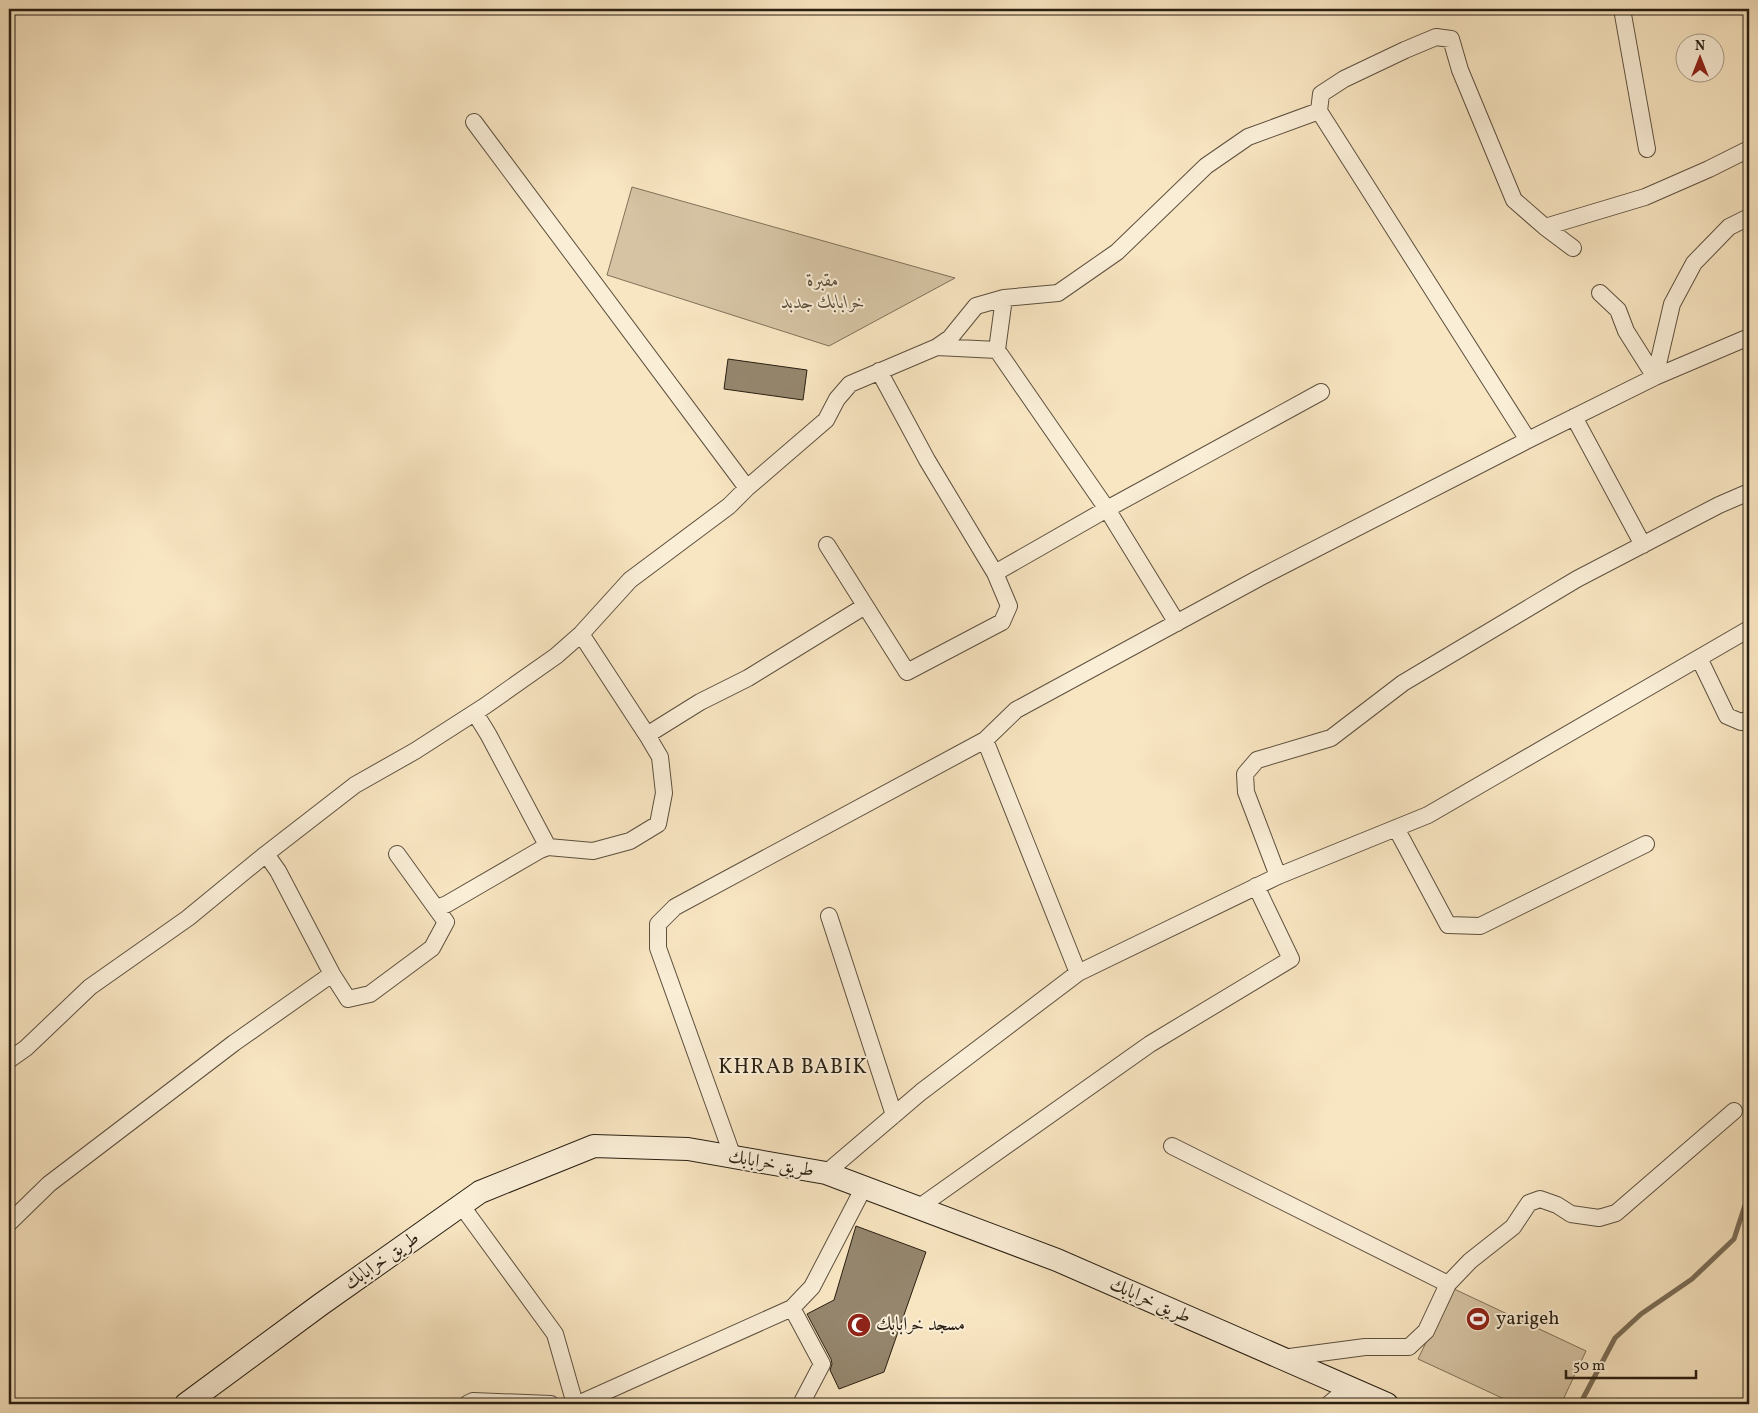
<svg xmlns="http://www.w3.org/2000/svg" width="1758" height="1413" font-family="Vollkorn,Amiri,serif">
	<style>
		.green { fill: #d5c3a3; stroke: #7f715a }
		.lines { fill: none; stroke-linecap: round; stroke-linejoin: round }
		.stream { stroke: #7b6e58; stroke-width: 5 }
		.building { fill: #95866d; stroke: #291f12 }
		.street-casing { stroke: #5d503e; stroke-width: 18 }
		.secondary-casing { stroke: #291f12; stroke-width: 24 }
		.street { stroke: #faeed7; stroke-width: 16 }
		.secondary { stroke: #faeed7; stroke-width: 22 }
		.labels { text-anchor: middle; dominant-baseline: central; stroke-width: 4; stroke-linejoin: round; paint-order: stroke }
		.park-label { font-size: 19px; font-style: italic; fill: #5d503e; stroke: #faeed7 }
		.street-label { font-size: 19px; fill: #291f12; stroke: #faeed7 }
		.poi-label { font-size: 19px; fill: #291f12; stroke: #faeed7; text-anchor: start }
		.quarter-label { font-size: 21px; letter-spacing: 1px; fill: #291f12; stroke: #faeed7 }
	</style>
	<rect width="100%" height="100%" fill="#f8e5c1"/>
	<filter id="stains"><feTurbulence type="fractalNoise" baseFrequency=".004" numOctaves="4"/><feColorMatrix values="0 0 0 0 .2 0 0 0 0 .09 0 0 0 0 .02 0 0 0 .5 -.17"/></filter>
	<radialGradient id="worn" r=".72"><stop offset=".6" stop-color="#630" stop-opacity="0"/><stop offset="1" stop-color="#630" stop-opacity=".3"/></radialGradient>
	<path class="green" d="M632,187L955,278L829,346L607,275Z
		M1452,1288L1586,1351L1561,1404H1515L1418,1359Z"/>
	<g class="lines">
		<path class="stream" d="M1580,1404L1615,1338L1641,1314L1692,1279L1734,1239L1749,1193"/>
	</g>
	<path class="building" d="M728,359L807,370L803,400L724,389Z
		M856,1226L926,1252L884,1372L839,1389L830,1370L832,1364L831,1359L807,1314L834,1300Z"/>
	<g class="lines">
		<g class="street-casing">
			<path id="street" d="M1622,9L1647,149
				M474,122L747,488
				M1545,227L1645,197L1709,169L1749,149
				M1600,293L1618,310L1626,331L1655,377L1672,304L1694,263L1729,227L1749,217
				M1004,298L997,350L1107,509L1321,392
				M937,347L997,350
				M879,371L927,460L995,573L1107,509L1177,623
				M1574,417L1643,545
				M1528,440L1319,111L1321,94L1344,79L1405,50L1436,37L1451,39L1460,70L1514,200L1545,227L1573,248
				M827,545L907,672L1002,622L1009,606L995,573
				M581,634L647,735
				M1699,658L1727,716L1741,722L1749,719
				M475,713L488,734L548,847L593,851L630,841L658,824L664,793L660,757L647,735L700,702L748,678L865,606
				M985,740L1078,973
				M1396,828L1448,925L1480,926L1646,844
				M1278,876L1246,792L1245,774L1257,760L1331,738L1403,683L1577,579L1719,505L1749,492
				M437,908L447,904L540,850L548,847
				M829,916L894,1115
				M332,974L348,999L370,994L432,948L446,922L397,854
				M9,1060L26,1048L90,987L188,918L266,854L355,785L415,751L485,706L556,656L581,634L630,580L729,506L747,488L826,420L837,399L850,384L937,347L950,338L976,306L1004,298L1058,293L1117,252L1206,166L1248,137L1319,111
				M1172,1146L1448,1284
				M733,1157L658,948V924L675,907L985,740L1016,710L1259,578L1528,440L1655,377L1749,337
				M826,1173L921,1092L1078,973L1278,876L1428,815L1749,629
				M461,1205L555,1334L575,1404
				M918,1208L1150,1044L1291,959L1256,886
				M9,1223L49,1184L234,1043L332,974L278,871L266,854
				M792,1308L822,1364L801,1404
				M1282,1358L1365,1347H1409L1426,1331L1448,1284L1470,1261L1513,1227L1529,1203L1540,1199L1557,1205L1571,1214L1599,1218L1616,1213L1734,1111
				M467,1404L473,1401L551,1404
				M578,1404L792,1308L812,1287L864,1187
				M1329,1404L1349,1387"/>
		</g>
		<g class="secondary-casing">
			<path id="secondary" d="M186,1404L320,1305L480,1192L594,1146L688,1149L826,1173L1057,1260L1387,1404"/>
		</g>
		<use href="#street" class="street"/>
		<use href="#secondary" class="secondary"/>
	</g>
	<defs>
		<g id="stadium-disc" transform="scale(1.25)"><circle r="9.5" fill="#8f2418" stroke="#faeed7"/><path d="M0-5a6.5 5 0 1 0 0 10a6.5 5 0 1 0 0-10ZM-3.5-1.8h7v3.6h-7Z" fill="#fff"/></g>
		<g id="mosque-disc" transform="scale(1.25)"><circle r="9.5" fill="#8f2418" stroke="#faeed7"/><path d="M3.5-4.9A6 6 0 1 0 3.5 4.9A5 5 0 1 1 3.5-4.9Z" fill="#fff"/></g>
	</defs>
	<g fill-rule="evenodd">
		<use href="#stadium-disc" x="1478" y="1319"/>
		<use href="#mosque-disc" x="859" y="1325"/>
	</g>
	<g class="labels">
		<g class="park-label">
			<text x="823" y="281">مقبرة<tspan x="823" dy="22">خرابابك جدبد</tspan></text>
		</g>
		<g class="street-label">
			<text transform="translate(771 1164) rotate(10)">طريق خرابابك</text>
			<text transform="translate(382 1261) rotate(-35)">طريق خرابابك</text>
			<text transform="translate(1150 1301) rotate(24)">طريق خرابابك</text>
		</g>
		<g class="poi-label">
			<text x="1496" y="1319">yarigeh</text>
			<text x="876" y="1325">مسجد خرابابك</text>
		</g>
		<g class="quarter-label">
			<text x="793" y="1067">KHRAB BABIK</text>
		</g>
	</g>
	<rect width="1758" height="1413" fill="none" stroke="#f8e5c1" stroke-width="30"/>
	<rect x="10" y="10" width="1738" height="1393" fill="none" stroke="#291f12" stroke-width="2.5"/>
	<rect x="15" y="15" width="1728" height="1383" fill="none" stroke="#291f12"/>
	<g transform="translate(1700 58)"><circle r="24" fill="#faeed7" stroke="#a69b88"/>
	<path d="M0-4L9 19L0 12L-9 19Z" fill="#8f2418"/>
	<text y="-8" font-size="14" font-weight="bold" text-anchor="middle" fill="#291f12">N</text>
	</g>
	<path d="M1566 1370v8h130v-8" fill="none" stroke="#291f12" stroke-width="2.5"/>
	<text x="1573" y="1370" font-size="15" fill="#291f12" stroke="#faeed7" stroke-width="4" paint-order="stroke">50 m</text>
	<rect width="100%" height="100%" filter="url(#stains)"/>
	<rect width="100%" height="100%" fill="url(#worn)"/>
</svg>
